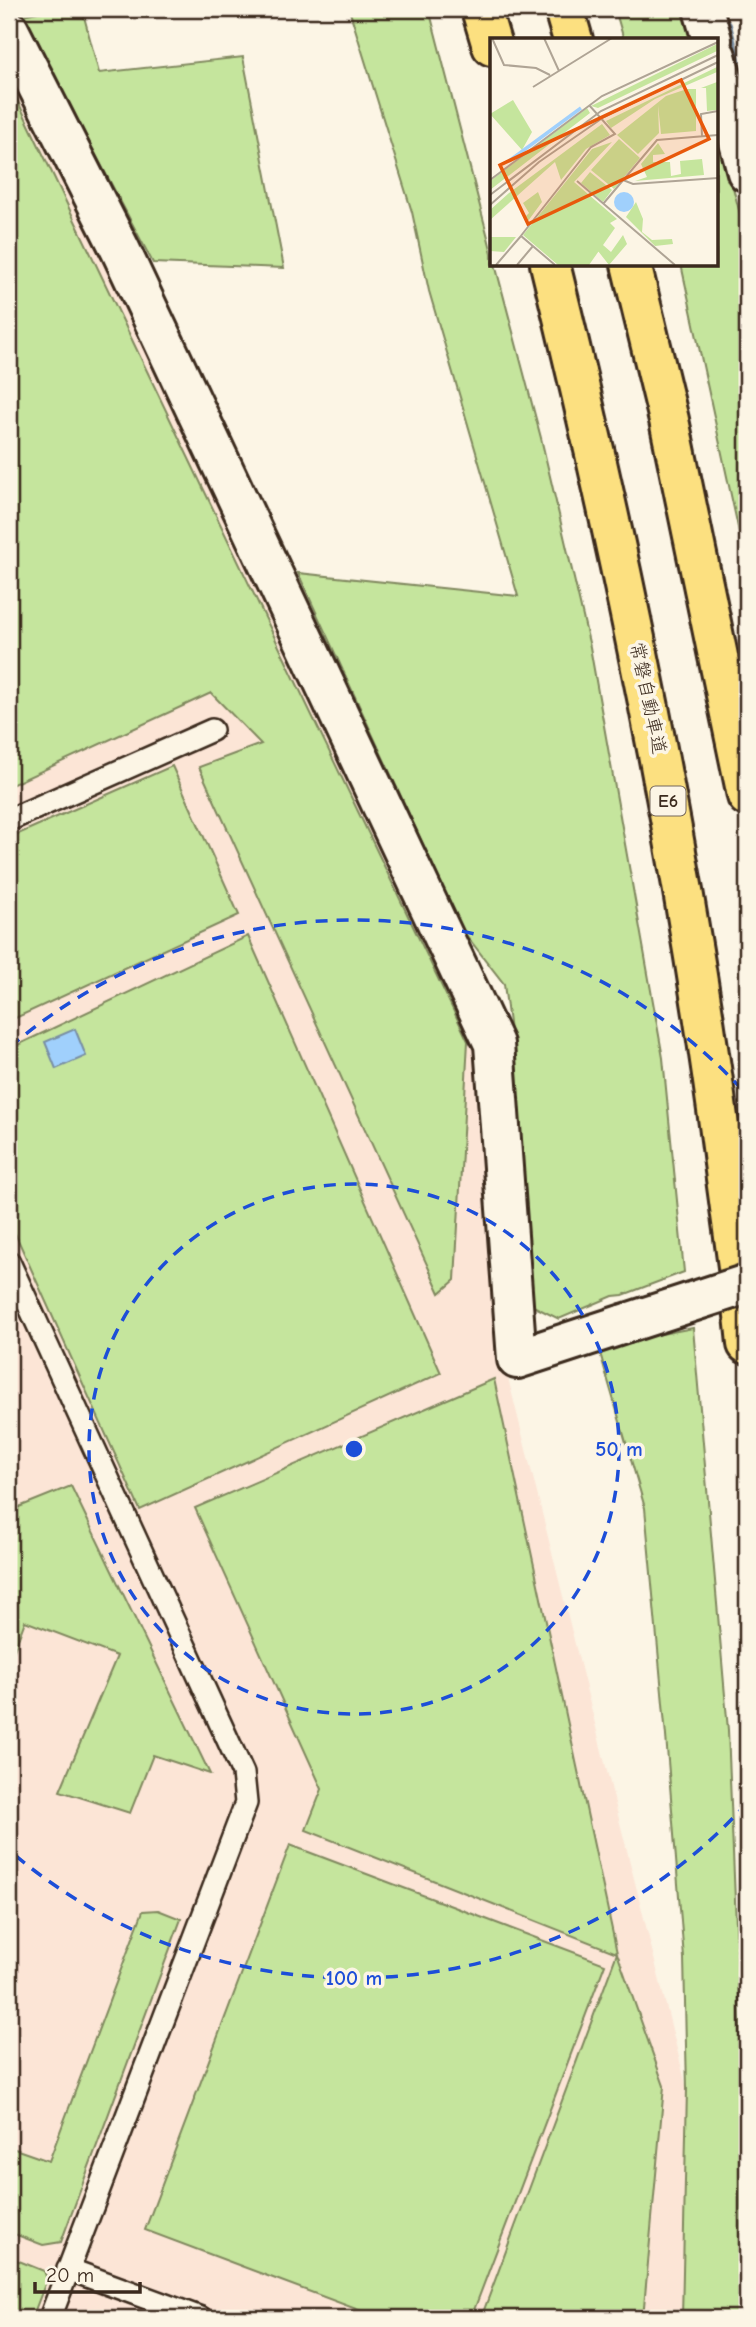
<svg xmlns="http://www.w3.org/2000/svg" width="756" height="2327" font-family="'Comic Neue','Klee One',sans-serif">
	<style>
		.built { fill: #fce5d6 }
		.green { fill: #c5e59d; stroke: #80885e; stroke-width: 2 }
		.water { fill: #a0d0fc; stroke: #788ea3; stroke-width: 2 }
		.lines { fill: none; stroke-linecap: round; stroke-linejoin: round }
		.stream { stroke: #788ea3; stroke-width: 10 }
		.lane-casing { stroke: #3b2a1e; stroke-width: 26 }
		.street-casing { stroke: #3b2a1e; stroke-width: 44 }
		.highway-casing { stroke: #3b2a1e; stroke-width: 44 }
		.lane { stroke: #fcf5e5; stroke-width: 21 }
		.street { stroke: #fcf5e5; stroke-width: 38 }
		.highway { stroke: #fce080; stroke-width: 38 }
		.street-bridge-casing { stroke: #3b2a1e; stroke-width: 44; stroke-linecap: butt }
		.street-bridge { stroke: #fcf5e5; stroke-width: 38 }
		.ring { fill: none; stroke: #1d4ed8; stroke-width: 3.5; stroke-dasharray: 12 9 }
		.labels { text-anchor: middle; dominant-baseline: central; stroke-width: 7; stroke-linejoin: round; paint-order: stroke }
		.shield { fill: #fcf5e5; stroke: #75675a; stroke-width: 2 }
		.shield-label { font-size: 18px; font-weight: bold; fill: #3b2a1e }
		.street-label { font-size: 19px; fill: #3b2a1e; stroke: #fcf5e5 }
		.inset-river { fill: none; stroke: #a0d0fc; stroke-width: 3.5 }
		.inset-road { fill: none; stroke: #afa495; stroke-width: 2 }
		.view { fill: #e8590c; fill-opacity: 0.15; stroke: #e8590c; stroke-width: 3.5 }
		.inset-edge { fill: none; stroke: #3b2a1e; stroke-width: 3.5 }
		.centre { fill: #1d4ed8; stroke: #fcf5e5; stroke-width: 3.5 }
		.ring-label { font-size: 21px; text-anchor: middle; font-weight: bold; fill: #1d4ed8; stroke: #fcf5e5; stroke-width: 7; stroke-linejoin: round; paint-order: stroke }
	</style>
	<rect width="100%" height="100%" fill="#fcf5e5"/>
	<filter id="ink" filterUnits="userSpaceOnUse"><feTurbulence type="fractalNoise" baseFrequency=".0143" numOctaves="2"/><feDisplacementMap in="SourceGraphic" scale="14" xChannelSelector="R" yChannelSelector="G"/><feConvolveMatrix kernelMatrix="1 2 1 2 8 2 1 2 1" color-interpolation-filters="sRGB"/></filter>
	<g filter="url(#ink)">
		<path class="built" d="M9,60L483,1041L506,1370L687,2089L682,2318H9Z"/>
		<path class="green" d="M54,9H82L99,73L243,57L284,268L153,263L22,15Z
			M349,9H429L492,253V264H495L541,438L590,647L663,1058L684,1272L623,1295L613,1296L559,1319L529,1304L514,1063L504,984L463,931L298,573L518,596L429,291L412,212Z
			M615,9H685L693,40H624Z
			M9,83L468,1041L455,1280L440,1293L199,767L261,744L211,693L9,786Z
			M716,124L747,240V569L681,264H716Z
			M172,766L239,915L9,1021V838Z
			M248,936L441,1373L140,1510L9,1220V1049Z
			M693,1328L728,1730L740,2023L742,2318H682L687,2089L684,1958L666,1736L645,1508L598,1346Z
			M494,1379L617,1953L664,2086L643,2318H481L617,1953L306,1830L322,1789L195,1508Z
			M71,1486L210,1774L153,1755L130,1813L60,1791L117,1656L25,1621L9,1664V1511Z
			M290,1845L605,1964L471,2318H380L145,2230Z
			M158,1910L181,1919L61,2242L43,2245L9,2232V2147L49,2161L143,1911Z
			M9,2257L44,2271L47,2279L32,2318H9Z"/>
		<path class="water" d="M75,1029L86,1056L56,1069L45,1042Z"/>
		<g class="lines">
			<path class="stream" d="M727,25L736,60"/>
			<g class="lane-casing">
				<path id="lane" d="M9,820L212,730
					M9,1262L243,1773L246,1803L50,2318
					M68,2269L201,2318"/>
			</g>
			<g class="street-casing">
				<path id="street" d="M703,9L712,40
					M9,30L120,249L494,1044L517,1359L624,1324
					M716,56L747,172"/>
			</g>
			<g class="highway-casing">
				<path id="highway" d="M481,9L492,46
					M564,9L573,40
					M550,264C622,556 683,849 722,1147C730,1213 741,1279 747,1344
					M631,264L669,420L747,796"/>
			</g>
			<use href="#lane" class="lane"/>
			<use href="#street" class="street"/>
			<use href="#highway" class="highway"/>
			<g class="street-bridge-casing">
				<path id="street-bridge" d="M624,1324L747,1284"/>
			</g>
			<use href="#street-bridge" class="street-bridge"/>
		</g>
	</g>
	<g class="ring">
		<circle cx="354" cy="1449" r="265"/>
		<path d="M747 1803A529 529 0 0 1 10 1851M10 1047A529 529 0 0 1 747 1095"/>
	</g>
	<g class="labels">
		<rect class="shield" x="650.5" y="786.5" width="35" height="29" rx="5"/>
		<g class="shield-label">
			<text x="668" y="801">E6</text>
		</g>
		<g class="street-label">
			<text transform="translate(648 698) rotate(78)">常磐自動車道</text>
		</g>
	</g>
	<g transform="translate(490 38)">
		<rect width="228" height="228" fill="#fcf5e5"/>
		<path d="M227,6V13L108,70L101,68ZM227,29V34L165,61L121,90L116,83ZM227,44V72L217,73L216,50H211ZM197,51H206V93L171,96L168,67L169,95L148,116L127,97L176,58ZM23,62L42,94L32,112L0,76ZM97,70L100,75L0,152V143ZM112,86L120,97L96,111L71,142L65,124L0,182V172L19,155ZM129,101L150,120L124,151L101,132ZM122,104L84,144L127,181L120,185L125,190L99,227H68L33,197L102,111ZM168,105L175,116L163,117V124H180L181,138L191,136L190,123L212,121L214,137L145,143L157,139L151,126ZM100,134L122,152L113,164L91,145ZM48,154L52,164L38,183L35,179L39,175L33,165ZM146,164L153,181L152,194L162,202L182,201L183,206L165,208L136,179ZM133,197L137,206L119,227L108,213L113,207L121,214ZM0,199H26L14,214L0,213Z" fill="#c5e59d"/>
		<path d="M124 164a10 10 0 1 1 20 0a10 10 0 1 1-20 0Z" fill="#a0d0fc"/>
		<path class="inset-river" d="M19,123L91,70"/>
		<path class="inset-road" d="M2,0L14,27L46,30L60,37M54,0L69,33M43,49L122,0M212,98L211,76L228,73M0,142L112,58L228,4M133,142L143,146L228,140M87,143L185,227M0,157L111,73L228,17M113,166L167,102L228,97M0,167L49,124L114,79L228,24M30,199L101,109L125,96L99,67M6,227L31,198L65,227M27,227L43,208"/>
		<path class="view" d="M191,42L219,101L38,186L10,127Z"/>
		<rect width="228" height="228" class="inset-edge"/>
	</g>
	<circle cx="354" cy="1449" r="10" class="centre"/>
	<g class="ring-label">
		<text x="619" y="1456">50 m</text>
		<text x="354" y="1985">100 m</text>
	</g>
	<rect width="756" height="2327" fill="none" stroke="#fcf5e5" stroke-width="35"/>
	<rect x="18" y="18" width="721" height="2292" fill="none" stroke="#3b2a1e" stroke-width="2.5" filter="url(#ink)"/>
	<path d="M35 2282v10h105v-10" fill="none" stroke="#3b2a1e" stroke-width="3.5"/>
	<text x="46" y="2282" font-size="21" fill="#3b2a1e" stroke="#fcf5e5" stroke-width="5" paint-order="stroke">20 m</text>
</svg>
